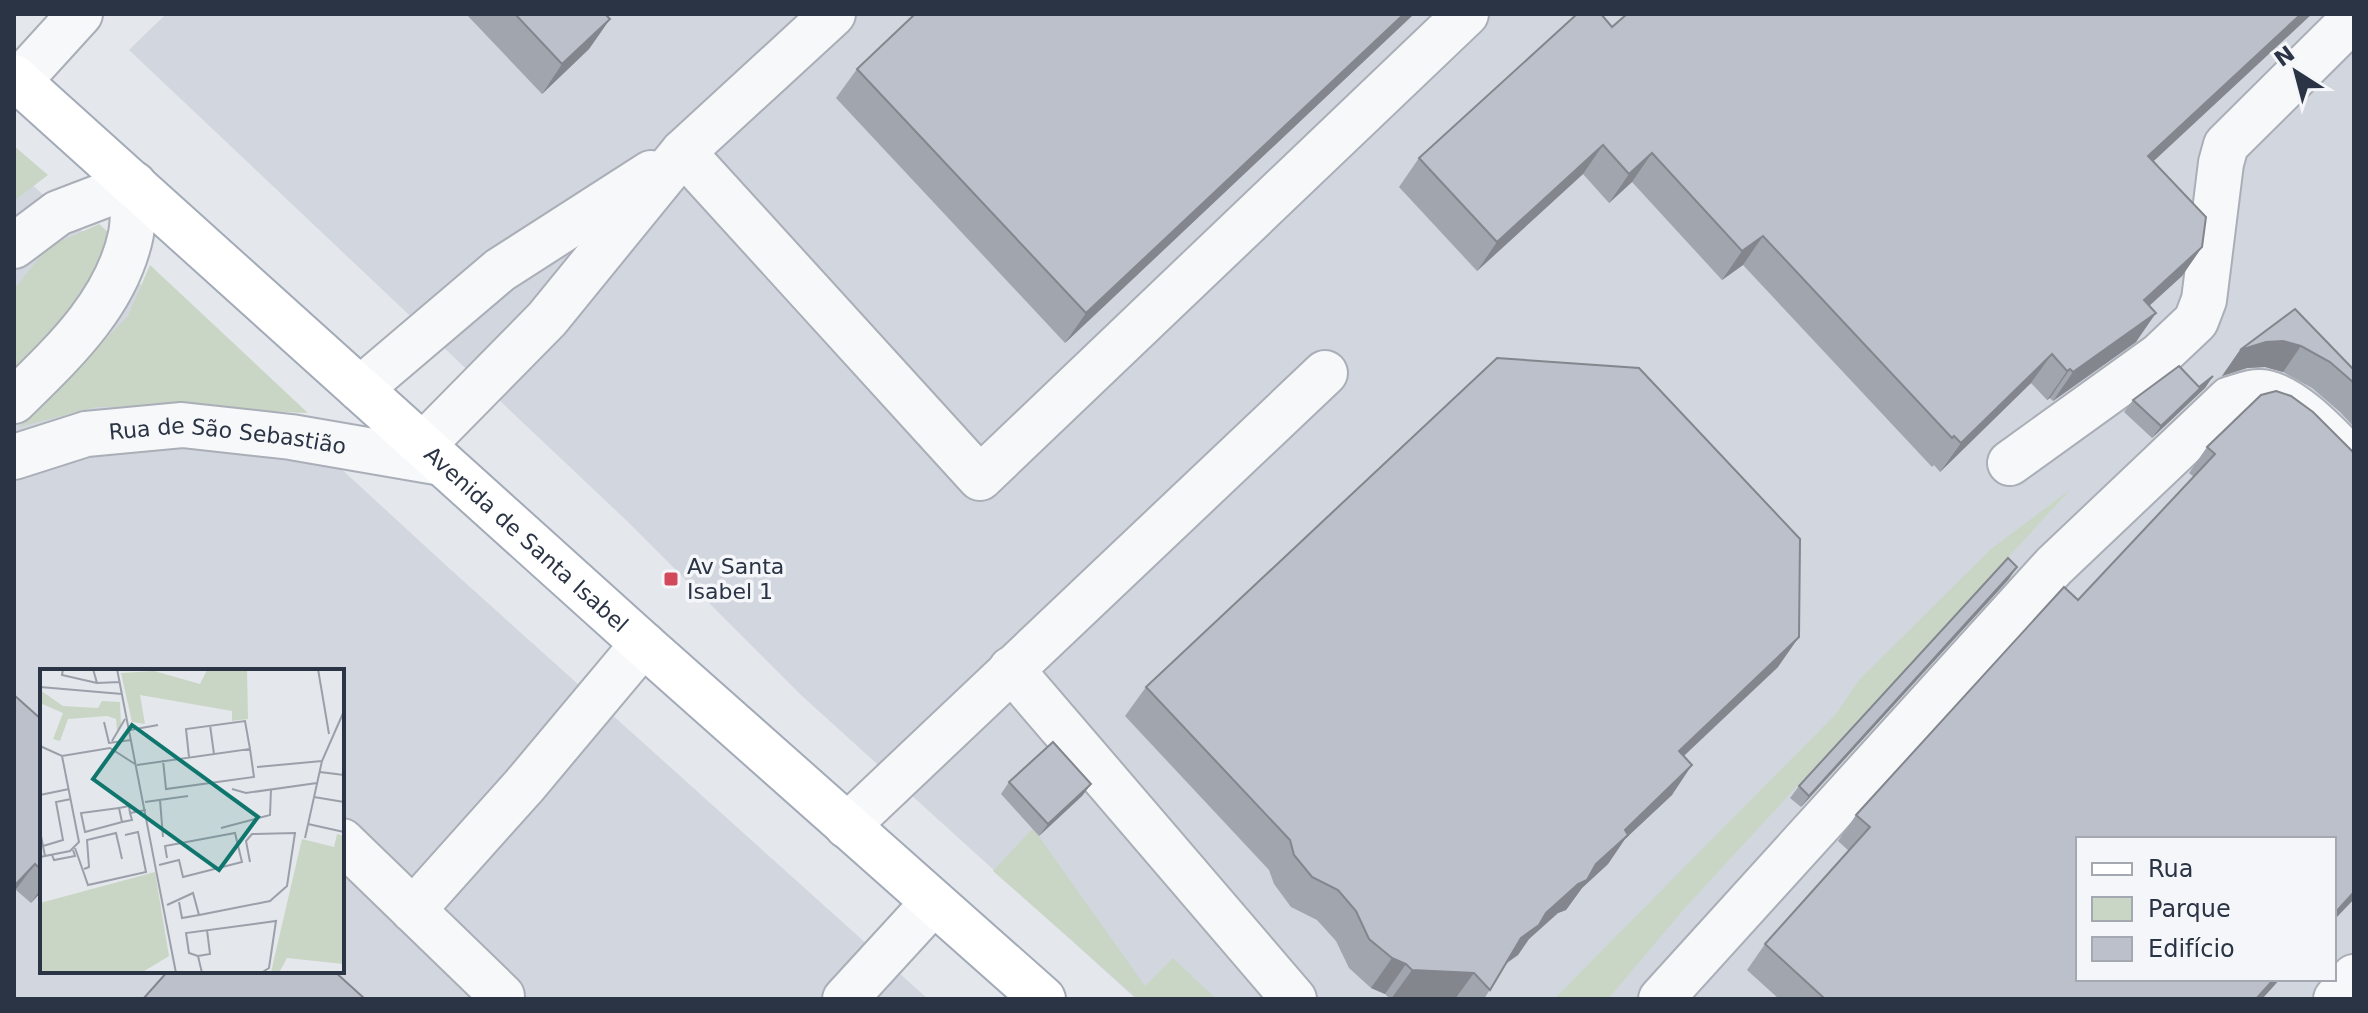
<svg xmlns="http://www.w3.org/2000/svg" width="2368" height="1013" font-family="'DejaVu Sans',sans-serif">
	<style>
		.built { fill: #d2d6de; fill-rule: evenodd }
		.green { fill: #c9d6c5 }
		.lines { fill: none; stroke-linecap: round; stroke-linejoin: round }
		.minor-casing { stroke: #a9aeb7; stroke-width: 48 }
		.major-casing { stroke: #a3abb8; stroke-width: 48 }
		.minor { stroke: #f7f8fa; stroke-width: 44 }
		.major { stroke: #fff; stroke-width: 44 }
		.wall { fill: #a1a5ae }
		.shaded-wall { fill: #83868d }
		.building { fill: #bbc0ca; stroke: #83868d; stroke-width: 2 }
		.poi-dot { fill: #d1495b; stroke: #f4f6f9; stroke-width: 3 }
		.labels { text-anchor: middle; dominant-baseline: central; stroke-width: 7; stroke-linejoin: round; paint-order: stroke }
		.street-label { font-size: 22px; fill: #2b3445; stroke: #f4f6f9 }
		.poi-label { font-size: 22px; fill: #2b3445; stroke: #f4f6f9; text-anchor: start }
		.inset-road { fill: none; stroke: #9a9fa9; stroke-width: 2 }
		.view { fill: #0f766e; fill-opacity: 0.15; stroke: #0f766e; stroke-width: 4 }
		.inset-edge { fill: none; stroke: #2b3445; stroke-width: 4 }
	</style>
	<rect width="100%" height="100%" fill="#e4e7ec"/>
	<path class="built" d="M166,14H2354V999H1136L801,695L627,521L129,50ZM2078,839H2334V979H2078Z
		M14,168L450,569L928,999H14ZM42,671H342V971H42Z"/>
	<path class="green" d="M14,146L48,175L14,201Z
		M99,224L110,234L101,270L80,303L14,372V289L48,247Z
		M150,265L308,413L170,407H96L19,427L128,316Z
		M2071,489L1684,909L1608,999H1554L1836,714L1859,680L1991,549Z
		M1033,828L1145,986L1173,958L1216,999H1138L993,871Z"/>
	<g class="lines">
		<g class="minor-casing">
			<g id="minor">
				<path d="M19,81L80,14"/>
				<path d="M683,152L980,478L1466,14"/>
				<path d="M14,246L58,213L134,184C133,200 134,218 131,234C117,303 63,353 14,401"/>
				<path d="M360,389L500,270L651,173"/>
				<path d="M422,446L547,319L683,152L833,14"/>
				<path id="s1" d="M14,457L86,434L182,425L291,437L442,463"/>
				<path d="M2010,463L2160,355L2196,321L2204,300L2221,163L2226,145L2354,18"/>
				<path d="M1011,669L1294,999"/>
				<path d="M847,826L1325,373"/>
				<path d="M342,841L502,996"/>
				<path d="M413,910L524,786L643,644"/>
				<path d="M845,999L933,903"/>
				<path d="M1661,999L2054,566L2230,399C2239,397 2251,391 2260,392C2291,393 2333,441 2354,462"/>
				<path d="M2336,999L2354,977"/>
			</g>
		</g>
		<g class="major-casing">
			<g id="major">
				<path id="s2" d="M14,77L643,644L1043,999"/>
			</g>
		</g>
		<use href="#minor" class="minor"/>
		<use href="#major" class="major"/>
	</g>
	<path class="wall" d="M466,14H605L610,19L589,49L542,94Z
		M1414,14L1065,343L836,98L857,69Z
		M1612,27L2154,161L2202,247L2182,276L2149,305L2136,342L2053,401L2050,398L2047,400L2031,383L1940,472L1934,465L1932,467L1743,265L1722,280L1632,182L1609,203L1583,174L1477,271L1399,187L1419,158Z
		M2295,309L2354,370V427L2340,412L2312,388L2283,372L2265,367L2247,368L2222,376L2240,350Z
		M2213,376L2205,388L2152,438L2124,412L2133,400L2199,387Z
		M2207,447L2354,453V899L2334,920V839L2280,979L2262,999H1779L1747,970L1765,944L1849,851L1838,841L1856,815L2078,600L2194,477L2189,473Z
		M2009,579L1801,807L1790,798L1799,786Z
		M1778,667L1684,756L1672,795L1625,839L1608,864L1582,888L1566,910L1558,913L1529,939L1518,955L1506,964L1484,999H1390L1385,994L1371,988L1349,968L1336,941L1317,920L1291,907L1274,884L1269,870L1125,716L1146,687Z
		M42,720V891L31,903L16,890Z
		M1009,782L1091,784L1082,796L1039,836L1001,794Z"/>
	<path class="shaded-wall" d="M1404,14H1414L1065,343L1086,313Z
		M2301,14H2312L2128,185L2148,156Z
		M610,19L589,49L542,94L562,64Z
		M1603,145L1583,174L1477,271L1497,242Z
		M1652,153L1632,182L1609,203L1629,174Z
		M1763,236L1743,265L1722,280L1742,251Z
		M2202,247L2182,276L2124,329L2144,300Z
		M2156,313L2136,342L2053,401L2073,372Z
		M2283,341L2301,346L2283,372L2265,367L2247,368L2222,376L2240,350L2266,342Z
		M2052,354L2031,383L1940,472L1961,443Z
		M2070,369L2050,398L2047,400L2067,371Z
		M2213,376L2205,388L2152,438L2161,426Z
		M2017,567L2009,579L1801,807L1809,796Z
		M1799,637L1778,667L1658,780L1679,751Z
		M1692,765L1672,795L1625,839L1608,864L1582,888L1566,910L1558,913L1529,939L1518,955L1500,967L1521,938L1596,864L1625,830Z
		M1091,784L1082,796L1039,836L1048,824Z
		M35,864L14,892V886Z
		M42,887V891L31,903Z
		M2354,892V899L2334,920V914Z
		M1392,958L1406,964L1385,994L1371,988Z
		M1412,970L1474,973L1455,999H1391Z
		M2274,979H2280L2262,999H2256Z"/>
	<path class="building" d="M515,14H605L610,19L562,64Z
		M915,14H1404L1086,313L857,69Z
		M1577,14H1601L1612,27L1627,14H2301L2148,156L2206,217L2202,247L2144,300L2156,313L2073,372L2070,369L2067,371L2052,354L1961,443L1954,436L1952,438L1763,236L1742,251L1652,153L1629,174L1603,145L1497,242L1419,158Z
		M2295,309L2354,370V383L2330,362L2301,346L2283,341L2266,342L2240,350Z
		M1497,358L1639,368L1800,539L1799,637L1679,751L1692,765L1625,830L1628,835L1596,864L1587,880L1578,884L1546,913L1539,925L1521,938L1490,990L1474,973L1412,970L1406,964L1392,958L1369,939L1356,911L1338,890L1312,877L1294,855L1290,840L1146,687Z
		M2179,366L2199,387L2213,376L2161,426L2133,400Z
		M2276,391L2291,396L2313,412L2354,453V892L2334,914V839H2078V979H2274L2256,999H1825L1765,944L1870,827L1856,815L2064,587L2078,600L2215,454L2207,447L2261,395Z
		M2008,558L2017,567L1809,796L1799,786Z
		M14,695L42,720V870L35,864L14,886Z
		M1053,742L1091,784L1048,824L1009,782Z
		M168,971H334L365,999H143Z"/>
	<rect class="poi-dot" x="663" y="571" width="16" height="16" rx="4"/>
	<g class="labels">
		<g class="street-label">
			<text stroke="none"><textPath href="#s1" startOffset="218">Rua de São Sebastião</textPath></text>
			<text stroke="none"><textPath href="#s2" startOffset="690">Avenida de Santa Isabel</textPath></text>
		</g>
		<g class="poi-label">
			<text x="687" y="566">Av Santa<tspan x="687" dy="25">Isabel 1</tspan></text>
		</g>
	</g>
	<g transform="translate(40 669)">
		<rect width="304" height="304" fill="#e4e7ec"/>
		<path d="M207,0L208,50L192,52V42L100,26L105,55L92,53L81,4L114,2L160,15L167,1ZM0,21L23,37L58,39L62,32L80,33L81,55L77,62L76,50L67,47L28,50L20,72L13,70L23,44L0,34ZM297,165L304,167V295L247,289L240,302L231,303L262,170L294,178ZM115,203L129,287L101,304H0V234Z" fill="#c9d6c5"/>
		<path class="inset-road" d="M23,0L22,6L57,14M53,0L57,14L80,13M77,0L136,304M278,0L289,65M0,18L82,25M64,53L69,74L91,71M170,56L174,85M90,61L118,56M72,72L85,50M0,77L22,87L70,79L95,95M123,91L126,120L214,108L210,80M97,96L210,80L205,52L146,60L149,88M217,98L282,92M280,103L304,106M192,120L206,124L277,114M0,126L29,120M274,128L304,133M120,131L123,168M105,133L148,127M79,139L41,144L45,163L82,153M90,144L92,151L82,153L79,139L89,137L90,144L106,141M268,155L304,163M181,159L230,146L231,120M0,162L5,187M265,169L282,92L304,42M3,177L23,171L16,133L31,130M35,179L48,216L106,203L98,163L85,166M12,186L14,191L35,187L33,181M0,188L30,182L39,173L22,87M119,196L139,191L143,208L202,193L195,164L125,177L127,189M44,200L49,198L47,171L76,164L82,190M139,233L142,249L159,246M127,236L153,224L159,246L230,232L247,217L255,164L212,165L206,172L210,193M158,287L170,285L167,261M162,304L158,287L149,284L146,264L236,252L229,299L221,304"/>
		<path class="view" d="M92,56L218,148L179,201L53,110Z"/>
		<rect width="304" height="304" class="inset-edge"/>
	</g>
	<rect width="2368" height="1013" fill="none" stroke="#2b3445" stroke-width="32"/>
	<rect x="2076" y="837" width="260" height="144" fill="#f4f6f9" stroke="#a4a8b1" stroke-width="2"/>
	<rect x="2092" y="863" width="40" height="12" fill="#ffffff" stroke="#a4a8b1" stroke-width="2"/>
	<text x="2148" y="877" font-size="24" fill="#2b3445">Rua</text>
	<rect x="2092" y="897" width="40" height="24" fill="#c9d6c5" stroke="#a4a8b1" stroke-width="2"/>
	<text x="2148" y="917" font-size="24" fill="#2b3445">Parque</text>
	<rect x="2092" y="937" width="40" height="24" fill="#bbc0ca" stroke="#a4a8b1" stroke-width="2"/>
	<text x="2148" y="957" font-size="24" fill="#2b3445">Edifício</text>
	<g transform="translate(2296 72) rotate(324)" stroke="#f4f6f9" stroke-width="6" paint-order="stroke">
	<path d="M0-6L14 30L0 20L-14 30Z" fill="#2b3445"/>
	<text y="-12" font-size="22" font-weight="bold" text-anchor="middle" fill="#2b3445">N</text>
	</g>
</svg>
